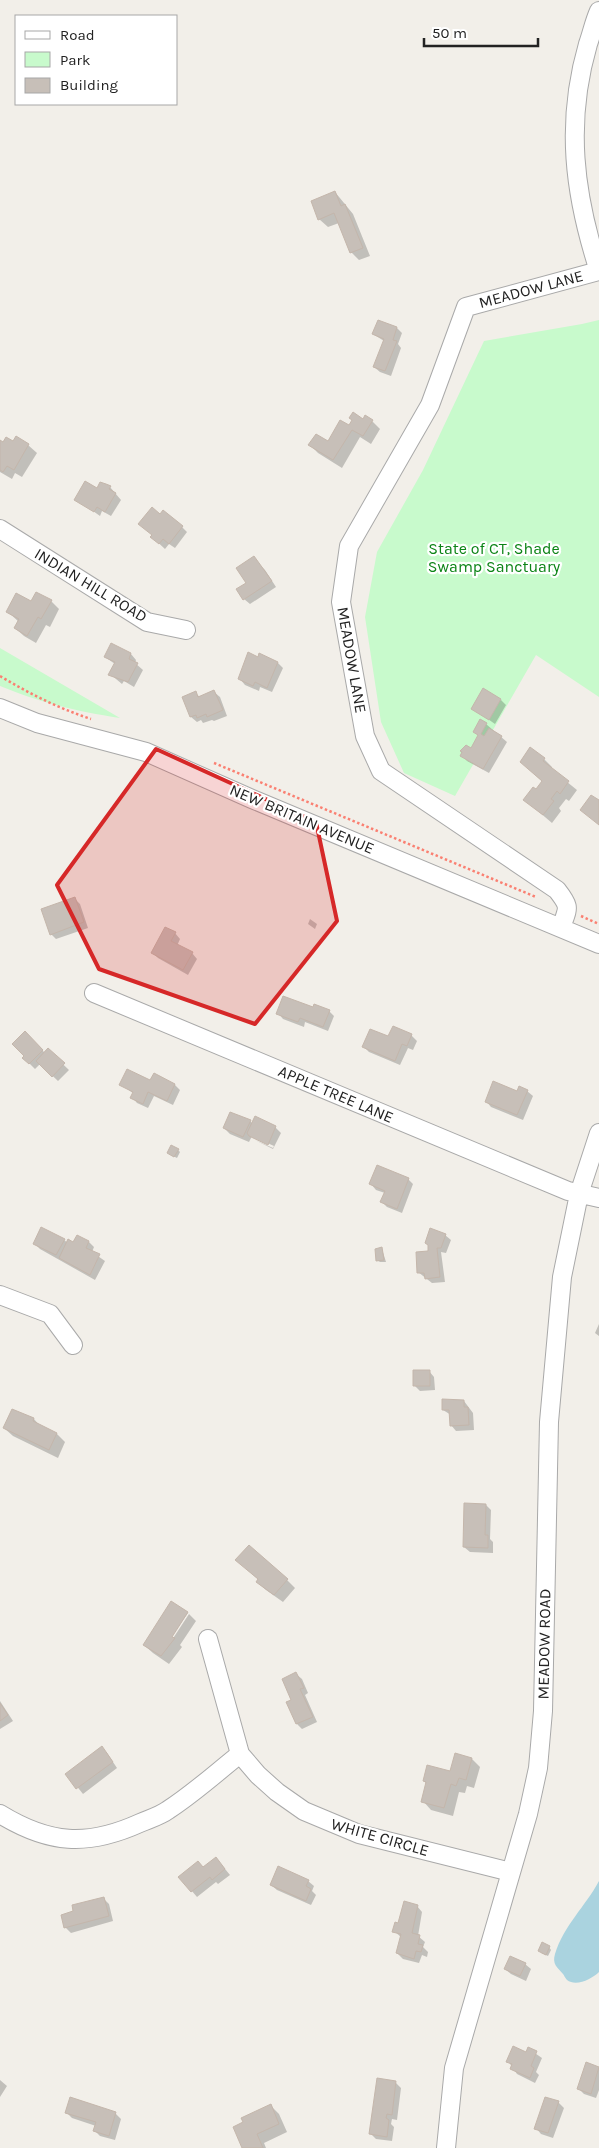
<svg xmlns="http://www.w3.org/2000/svg" width="599" height="2148" font-family="Karla,sans-serif">
	<style>
		.park { fill: #c8facc }
		.water { fill: #aad3df }
		.shadow { fill: #0003 }
		.building { fill: #c7bfb8; stroke: #c4b6ab }
		.lines { fill: none; stroke-linecap: round; stroke-linejoin: round }
		.minor-casing { stroke: #a9a9a9; stroke-width: 20 }
		.path { stroke: #fa8072; stroke-width: 2.5; stroke-dasharray: 2.5 2.5; stroke-linecap: butt }
		.minor { stroke: #fff; stroke-width: 18 }
		.marked { fill: #d62828; fill-opacity: 0.2; stroke: #d62828; stroke-width: 4; stroke-linejoin: round }
		.labels { text-anchor: middle; dominant-baseline: central; stroke-width: 4.5; stroke-linejoin: round; paint-order: stroke }
		.street-label { font-size: 16px; fill: #222; stroke: #fff }
		.park-label { font-size: 16px; fill: #0c8416; stroke: #fff }
	</style>
	<rect width="100%" height="100%" fill="#f2efe9"/>
	<path class="park" d="M599,320V697L536,655L455,796L404,773L381,722L365,617L377,552L423,470L484,341L582,324Z
		M0,648L120,718C75,711 42,703 0,686Z"/>
	<path class="water" d="M599,1881V1972C592,1979 576,1987 567,1980C565,1978 564,1975 563,1974C557,1967 552,1964 555,1954C564,1925 585,1907 599,1881Z"/>
	<path class="shadow" d="M335,192L353,214L370,256L359,260L351,252L339,223L328,227L319,219Z
		M397,328L402,333L398,344L401,348L391,376L380,372L374,367L384,341L373,334Z
		M372,421L380,429L371,444L360,437L342,468L318,453L310,445L328,442L350,427Z
		M16,438L28,445L37,453L22,477L15,473L12,479L0,472V441L3,443H13Z
		M110,487L121,500L111,516L102,511L100,516L76,499L97,489Z
		M161,516L182,527L187,532L175,548L169,544L165,549L152,537Z
		M253,558L265,570L276,587L250,604L244,599Z
		M51,601L59,609L50,627L46,625L36,643L24,636L15,628L19,622L8,612L31,603Z
		M112,645L131,654L136,660L135,663L143,670L134,687L124,681L122,684L110,674L115,664L105,657Z
		M258,658L278,663L283,668L272,692L260,687L259,691L245,685L240,679Z
		M214,692L220,697L227,716L214,721L212,720L203,723L201,720L197,722L191,717L184,698L195,693L200,697Z
		M501,700L506,705L495,724L472,708Z
		M486,724L507,742L489,773L467,761L462,755L461,751L471,750L479,736L475,732Z
		M544,759L552,767L551,769L577,790L569,801L566,799L559,808L561,811L552,823L525,800L537,791L543,782L530,770Z
		M74,898L80,904L88,928L56,939L51,934Z
		M310,919L317,924L315,929L308,924Z
		M175,933L180,939L177,946L192,953L197,959L188,975L158,958L153,953Z
		M314,1009L329,1011L334,1016L328,1031L305,1022L304,1027L283,1019L278,1013Z
		M25,1033L45,1053L48,1050L69,1070L58,1081L40,1064L35,1069L24,1058Z
		M411,1035L417,1041L413,1050L408,1048L400,1065L369,1052L364,1047L389,1038Z
		M154,1075L175,1085L180,1090L173,1105L154,1096L148,1108L137,1103L132,1097L134,1094L121,1084L151,1082Z
		M527,1091L533,1096L523,1120L491,1107L486,1101Z
		M250,1121L253,1124L275,1127L281,1133L273,1149L255,1140L273,1148L274,1146L252,1136L249,1142L230,1134L224,1128Z
		M178,1150L180,1152L177,1158L171,1155Z
		M408,1179L413,1184L402,1213L387,1207L382,1202L385,1193L376,1190L371,1184Z
		M445,1235L451,1240L446,1253L441,1252L445,1282L432,1283L418,1272L429,1253Z
		M64,1240L68,1243L89,1242L94,1247L92,1252L105,1261L95,1280L40,1249L35,1244Z
		M382,1249L386,1262H380L377,1260Z
		M599,1324V1336L595,1333Z
		M429,1371L434,1377L435,1390L420,1391L414,1385Z
		M464,1401L473,1413L474,1430L456,1431L451,1425V1415L443,1410Z
		M12,1411L34,1419L40,1426L57,1434L65,1442L58,1458L13,1436L4,1428Z
		M486,1505L491,1510L490,1539L493,1542V1553L470,1552L464,1547Z
		M245,1568L287,1580L295,1588L283,1602L266,1590L257,1582L259,1580Z
		M172,1603L188,1613L168,1641L170,1643L189,1614L196,1621L180,1645L182,1647L169,1664L153,1653L144,1645Z
		M296,1674L302,1679L308,1693L305,1695L317,1722L302,1729L297,1724L293,1700Z
		M0,1701L13,1721L0,1729Z
		M107,1753L117,1768L83,1794L67,1774Z
		M472,1759L480,1767L474,1788L467,1786L465,1793L459,1792L453,1816L431,1810L423,1801L427,1784L424,1781L451,1772Z
		M221,1864L230,1875L218,1884L216,1882L197,1897L180,1877Z
		M308,1881L314,1886L312,1891L316,1895L311,1905L277,1890L271,1885Z
		M103,1898L109,1904L113,1921L71,1933L65,1927L75,1912Z
		M417,1906L422,1912L418,1936L425,1942L423,1947L428,1952L427,1957L422,1955L419,1963L403,1959L397,1953L402,1938L394,1931Z
		M549,1947L551,1950L548,1956L541,1953Z
		M525,1964L531,1969L526,1981L511,1974L505,1969Z
		M529,2049L542,2058L536,2072L539,2075L535,2083L517,2074L508,2061L527,2053Z
		M587,2064L599,2068V2090L596,2098L584,2094L579,2089Z
		M0,2080L7,2086L0,2097Z
		M395,2082L401,2088L397,2120L392,2119L391,2124L394,2127L392,2141L376,2139L371,2134Z
		M71,2098L116,2114L121,2119L115,2140L100,2136L95,2131L96,2126L72,2118L67,2113Z
		M558,2102L564,2108L553,2138L541,2134L536,2128Z
		M271,2106L279,2114L287,2132L264,2143L266,2148H243Z"/>
	<path class="building" d="M335,191L341,206L345,204L363,248L350,253L334,213L318,220L311,201Z
		M378,320L397,327L393,340L397,341L385,371L373,367L384,339L372,334Z
		M353,412L363,419L365,415L373,420L363,436L352,430L333,460L308,445L316,434L328,441L340,420L349,425L352,420L349,418Z
		M16,436L29,444L14,470L7,466L3,472L0,470V440L3,442L6,437L13,441Z
		M85,481L97,488L100,482L106,484L111,486L109,489L116,493L105,512L97,507L94,512L74,500Z
		M152,507L160,514L163,510L183,526L169,544L163,539L159,544L150,537L152,535L138,524Z
		M254,556L272,581L243,600L236,589L246,583L236,568Z
		M36,592L52,600L41,619L38,617L27,636L14,628L19,619L6,612L16,593L31,601Z
		M111,643L131,653L129,659L138,663L128,682L108,675L115,662L104,657Z
		M248,652L258,657L259,653L278,662L267,688L255,682L253,686L238,679Z
		M483,688L501,699L489,720L471,709Z
		M214,690L223,710L207,717L206,714L197,718L196,715L190,717L182,697L196,691L198,697Z
		M480,719L487,723L481,734L484,736L489,728L502,736L483,769L460,756L462,752L460,751L466,745L471,748L478,735L473,732Z
		M530,747L545,758L543,761L569,781L560,794L557,791L551,799L554,801L543,815L523,800L533,787L536,789L542,781L520,762Z
		M591,795L599,800V825L580,810Z
		M75,897L84,922L50,935L41,909Z
		M165,927L176,932L171,941L193,952L183,970L151,953Z
		M283,996L313,1007L314,1004L330,1010L323,1027L300,1018L298,1022L276,1014Z
		M393,1026L412,1034L407,1046L402,1044L395,1061L362,1047L370,1029L388,1036Z
		M25,1031L43,1050L29,1064L22,1058L24,1056L12,1044Z
		M48,1048L65,1063L52,1077L36,1061Z
		M127,1069L150,1080L154,1073L175,1084L167,1101L148,1092L143,1104L130,1098L133,1092L119,1085Z
		M493,1081L517,1091L519,1086L528,1090L517,1115L485,1102Z
		M230,1112L251,1120L243,1137L223,1128Z
		M255,1116L276,1126L268,1145L249,1136L247,1133Z
		M171,1145L179,1149L174,1157L167,1153Z
		M377,1165L409,1178L397,1209L380,1202L385,1191L369,1184Z
		M41,1227L65,1239L56,1255L33,1244Z
		M430,1228L446,1234L441,1248H437L440,1277L425,1279L424,1273H417L416,1252L428,1251V1245L425,1243Z
		M77,1235L89,1241L86,1248L100,1254L90,1275L59,1258L68,1239L73,1242Z
		M382,1247L384,1260L376,1261L375,1249Z
		M413,1370H430V1386H413Z
		M442,1399L464,1400V1407H468L469,1425L450,1426L449,1410H442Z
		M12,1409L34,1418L33,1421L57,1433L49,1450L3,1428Z
		M464,1503L486,1504L485,1535H488V1548L463,1547Z
		M249,1545L288,1579L274,1595L256,1582L258,1579L235,1560Z
		M171,1601L188,1612L172,1637L175,1638L161,1656L143,1645Z
		M296,1672L304,1688L300,1689L313,1717L296,1724L286,1702L291,1700L282,1679Z
		M0,1703L8,1715L0,1721Z
		M102,1746L113,1762L76,1789L65,1774Z
		M455,1753L472,1758L466,1780L459,1778L456,1786L451,1784L444,1808L421,1802L426,1782L423,1781L427,1765L450,1771Z
		M216,1857L225,1869L212,1880L210,1877L191,1892L178,1877L198,1861L203,1867Z
		M278,1866L309,1880L306,1886L311,1889L306,1901L270,1885Z
		M104,1897L109,1916L64,1928L61,1915L73,1911L72,1905Z
		M404,1901L418,1905L412,1933L420,1935L418,1944L423,1945L421,1952L416,1951L414,1959L396,1953L401,1934L392,1932L395,1922L398,1923Z
		M542,1942L550,1946L546,1955L538,1951Z
		M510,1956L526,1963L520,1976L504,1969Z
		M513,2046L526,2052L528,2047L537,2051L531,2066L534,2068L530,2078L510,2069L512,2064L506,2062Z
		M586,2062L599,2067L591,2094L577,2089Z
		M377,2078L396,2081L392,2115L387,2114L386,2118L389,2120L387,2137L369,2134Z
		M70,2097L116,2112L109,2136L93,2131L96,2122L65,2113Z
		M545,2097L559,2101L548,2133L534,2129Z
		M271,2104L279,2124L257,2134L263,2148H242L233,2127L243,2122L241,2118Z"/>
	<g class="lines">
		<g class="minor-casing">
			<path id="minor" d="M599,11C594,22 592,33 588,44C565,123 574,194 599,271
				M0,529L147,622L186,630
				M0,708L37,723L146,752L252,799L599,944
				M561,928C568,907 571,908 557,890L381,771L365,736L341,602L349,546L430,405L466,307L599,271
				M94,993L568,1191L599,1198
				M0,1295L50,1314L73,1345
				M208,1639L240,1754L258,1775L277,1792L304,1811L359,1834L511,1872
				M0,1814C49,1844 87,1847 140,1823C149,1819 160,1816 168,1810C193,1794 216,1773 240,1754
				M446,2148L454,2068L528,1814L538,1768L543,1711L549,1422L562,1277L579,1194L599,1133"/>
		</g>
		<path class="path" d="M0,676C30,694 58,708 91,719
			M214,763L536,897
			M581,916L599,924"/>
		<use href="#minor" class="minor"/>
	</g>
	<path class="marked" d="M156,749L316,822L337,921L255,1024L99,969L57,885Z"/>
	<g class="labels">
		<g class="street-label">
			<text transform="translate(531 289) rotate(-15)">MEADOW LANE</text>
			<text transform="translate(91 585) rotate(31)">INDIAN HILL ROAD</text>
			<text transform="translate(352 660) rotate(80)">MEADOW LANE</text>
			<text transform="translate(302 819) rotate(23)">NEW BRITAIN AVENUE</text>
			<text transform="translate(336 1094) rotate(23)">APPLE TREE LANE</text>
			<text transform="translate(544 1644) rotate(-89)">MEADOW ROAD</text>
			<text transform="translate(380 1837) rotate(16)">WHITE CIRCLE</text>
		</g>
		<g class="park-label">
			<text x="494" y="548">State of CT, Shade<tspan x="494" dy="18">Swamp Sanctuary</tspan></text>
		</g>
	</g>
	<rect x="15" y="15" width="162" height="90" fill="#ffffff" stroke="#a7a7a7"/>
	<rect x="25" y="31" width="25" height="8" fill="#ffffff" stroke="#a7a7a7"/>
	<text x="60" y="40" font-size="15" fill="#222222">Road</text>
	<rect x="25" y="52" width="25" height="15" fill="#c8facc" stroke="#a7a7a7"/>
	<text x="60" y="65" font-size="15" fill="#222222">Park</text>
	<rect x="25" y="78" width="25" height="15" fill="#c7bfb8" stroke="#a7a7a7"/>
	<text x="60" y="90" font-size="15" fill="#222222">Building</text>
	<path d="M424 38v8h114v-8" fill="none" stroke="#222222" stroke-width="2.5"/>
	<text x="432" y="38" font-size="15" fill="#222222" stroke="#ffffff" stroke-width="4" paint-order="stroke">50 m</text>
</svg>
